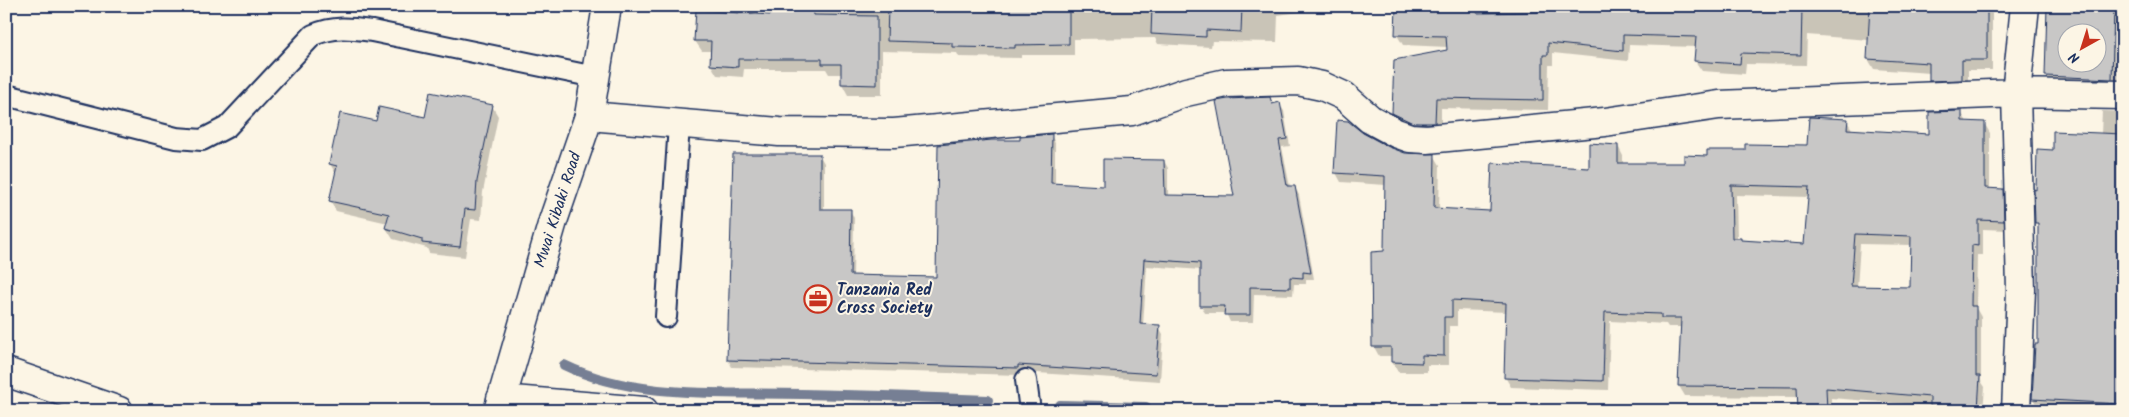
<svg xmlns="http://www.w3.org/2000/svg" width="2129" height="417" font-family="Kalam,sans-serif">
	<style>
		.shadow { fill: #0003; fill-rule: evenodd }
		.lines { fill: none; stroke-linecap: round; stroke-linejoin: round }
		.stream { stroke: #767f94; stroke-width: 10 }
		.building { fill: #c8c7c6; stroke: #1b2f5e; fill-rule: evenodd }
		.lane-casing { stroke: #1b2f5e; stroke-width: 24 }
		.street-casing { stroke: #1b2f5e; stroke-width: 31 }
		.secondary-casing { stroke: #1b2f5e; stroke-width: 31 }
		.primary-casing { stroke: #1b2f5e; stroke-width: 31 }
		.lane { stroke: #fcf5e5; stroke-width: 20 }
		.street { stroke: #fcf5e5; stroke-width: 28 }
		.secondary { stroke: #fcf5e5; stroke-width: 28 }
		.primary { stroke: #fcf5e5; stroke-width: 28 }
		.labels { text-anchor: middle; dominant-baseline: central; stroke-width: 4; stroke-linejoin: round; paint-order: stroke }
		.street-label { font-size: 16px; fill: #1b2f5e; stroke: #fcf5e5 }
		.poi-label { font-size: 16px; font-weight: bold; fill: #1b2f5e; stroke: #fcf5e5; text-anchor: start }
	</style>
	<rect width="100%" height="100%" fill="#fcf5e5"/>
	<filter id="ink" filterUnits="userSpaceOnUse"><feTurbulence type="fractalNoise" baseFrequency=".02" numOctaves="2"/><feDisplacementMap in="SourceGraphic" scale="10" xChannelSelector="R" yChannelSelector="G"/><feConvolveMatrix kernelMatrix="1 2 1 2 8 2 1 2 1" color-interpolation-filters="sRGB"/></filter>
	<g filter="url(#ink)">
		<path class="shadow" d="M697,6H1344L1278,15L1277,42L1212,41L1211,47L1158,44L1155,38L1074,39V55H1021V58L959,57L957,53L882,51V95H848L842,84V74H829L826,69H744L743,77L717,75L711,65L712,51H702L695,41Z
			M1398,6H1992V70H1968V90L1936,91L1930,81V73L1874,69L1868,59L1869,40L1807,35L1806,65L1746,64L1745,74L1702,71L1695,61L1696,47L1629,45L1628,61L1553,53V65H1549L1548,110L1441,108V133L1400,124L1393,113L1449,51L1448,47L1403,45L1397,35Z
			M2048,6H2123V89L2052,86L2046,76ZM2066,32H2096V62H2066Z
			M1270,99L1273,105L1279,104L1284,111L1290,146L1282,147L1290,187L1295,188L1299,195L1314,279H1306V284H1294L1293,295L1254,294L1253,322H1230L1226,313H1205L1201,305V270L1147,266L1143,325L1159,327L1163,334L1160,381L1022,372L1021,375L732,367L728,360L820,156L824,163V210H850L854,218L853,276L937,278L1021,141L1051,135L1055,143V184L1104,188L1164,161L1168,168V196L1235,197Z
			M492,106L498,116L483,192L481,220L471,219L465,257L429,253L427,248L393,239L386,228L388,223L336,211L330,200L336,174L330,164L377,123L426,119Z
			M2102,111L2123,112V411L2039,409L2033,399L2039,346L2040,228L2036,222L2037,191L2054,151L2101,134Z
			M1961,112L1967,122L1984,123L1990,133V189L2002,190L2008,200V230L1983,229V255H1977L1976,308L1981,317V381L1985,387L1983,411H1934L1931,406L1831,398V411H1799V397L1685,396L1679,386L1681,327H1668L1666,324L1610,321L1608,390L1511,387L1505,377L1507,312L1457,310V326H1449V365H1427V372H1398L1392,362V356H1379L1374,347L1385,253L1386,185L1341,182L1336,173L1362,134L1388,148L1404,154L1434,155L1440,165L1439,210L1491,213L1590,169L1618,146L1623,156V164L1685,165L1708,157L1746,151L1808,147L1847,121L1853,131L1930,136ZM1736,195L1809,197L1805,246L1741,242L1737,239ZM1860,244L1912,245L1911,288H1857Z"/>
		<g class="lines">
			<path class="stream" d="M564,365C636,400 725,392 802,394C864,395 926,397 988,400
				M1060,405L1146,407"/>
		</g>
		<path class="building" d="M771,6H813L814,15L877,16V85L841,84V64H822V59H738V67L710,65L711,41H694L696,10L771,15Z
			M888,6H1069V44L1015,45V48L952,47V43L887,41Z
			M1152,6H1242L1241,32L1206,30V37L1151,34Z
			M1396,6L1477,7V13L1538,12V6H1802L1801,55L1741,53L1740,64L1694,61L1696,37L1623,35V51L1548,43V55H1543V100L1436,98L1435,123H1413L1392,113L1394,60L1447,50L1446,36L1395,35Z
			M1870,6H1987V60H1962V80L1929,81V63L1867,59Z
			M2047,6H2114L2112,79L2045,76ZM2066,32H2096V62H2066Z
			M430,92L493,105L477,181L475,210L465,209L460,247L422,243V239L385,228L389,214L329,201L337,166L329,164L340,113L376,121L379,107L425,117Z
			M1270,97L1272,104L1280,102L1287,139L1279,140L1287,186H1295L1311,273L1303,272V278L1290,277V288L1250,287V315H1224L1225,306H1200V263L1144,259L1140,324L1160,325L1156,374L1018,365V368L727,360L733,154H820V209H851L850,275L936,277L938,145L992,140H1020V137L1052,134L1051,183L1103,186V159L1164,160L1165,195L1234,196L1216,101L1228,99Z
			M1962,111V121L1985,122V188L2003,189L2004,221L1978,220V246L1972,245L1971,306H1976V376H1980L1978,410L1930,406V397L1826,388L1827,411H1798L1797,387L1678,386L1681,318H1661V314L1605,312L1603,381L1504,378L1506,303L1452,300V317H1444V356L1422,355V363L1391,362V347H1372L1371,252L1384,251L1385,176L1334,173L1337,120L1348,121L1363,133L1389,147L1405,153L1435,154L1434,208L1490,211L1492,163L1589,168V143L1618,145V163H1684V155L1707,156V150H1745V144L1807,145L1809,117L1848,119L1847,129L1929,134V112ZM1731,185L1809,187L1804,244L1741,240V238H1732ZM1855,234L1911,236L1910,287L1851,286Z
			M2053,131L2123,134L2121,404L2032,399L2035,344H2038V223H2035L2034,189L2036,190L2037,149L2053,150Z"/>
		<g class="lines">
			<g class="lane-casing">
				<path id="lane" d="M6,95L176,138L202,140L227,127L313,35C335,26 349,28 372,31L595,77
					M666,317L679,125
					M1026,380L1030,411"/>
			</g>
			<g class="street-casing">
				<path id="street" d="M589,116L779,132L894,133L1132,111L1186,92L1226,83L1298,81L1322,86L1344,96L1370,119L1396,133L1410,138L1427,139L1605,122L1719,105L2016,93L2123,95
					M6,372L119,411
					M2016,411L2021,290L2016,93L2025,6"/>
			</g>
			<g class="secondary-casing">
				<path id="secondary" d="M501,399L644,411"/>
			</g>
			<g class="primary-casing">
				<path id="primary" d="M498,411L553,221L589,116L607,6"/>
			</g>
			<use href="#lane" class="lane"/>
			<use href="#street" class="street"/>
			<use href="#secondary" class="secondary"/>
			<use href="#primary" class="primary"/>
		</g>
	</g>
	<defs>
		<g id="office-ring" transform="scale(1.4375)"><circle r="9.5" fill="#fcf5e5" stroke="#c8321e" stroke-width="1.5"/><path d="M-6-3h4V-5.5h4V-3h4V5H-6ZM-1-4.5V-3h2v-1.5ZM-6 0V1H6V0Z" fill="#c8321e"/></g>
	</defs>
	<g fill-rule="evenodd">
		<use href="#office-ring" x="818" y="299"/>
	</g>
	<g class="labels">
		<g class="street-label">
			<text transform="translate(558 210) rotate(-72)">Mwai Kibaki Road</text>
		</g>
		<g class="poi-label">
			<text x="837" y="290">Tanzania Red<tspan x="837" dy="18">Cross Society</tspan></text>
		</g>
	</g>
	<rect width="2129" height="417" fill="none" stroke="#fcf5e5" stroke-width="25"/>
	<rect x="12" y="12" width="2104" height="392" fill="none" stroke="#1b2f5e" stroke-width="2" filter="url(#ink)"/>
	<g transform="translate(2082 48) rotate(219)"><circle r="24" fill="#fcf5e5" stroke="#a2a6af"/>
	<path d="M0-4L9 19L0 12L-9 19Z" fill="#c8321e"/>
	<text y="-8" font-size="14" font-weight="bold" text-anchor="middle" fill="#1b2f5e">N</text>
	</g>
</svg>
